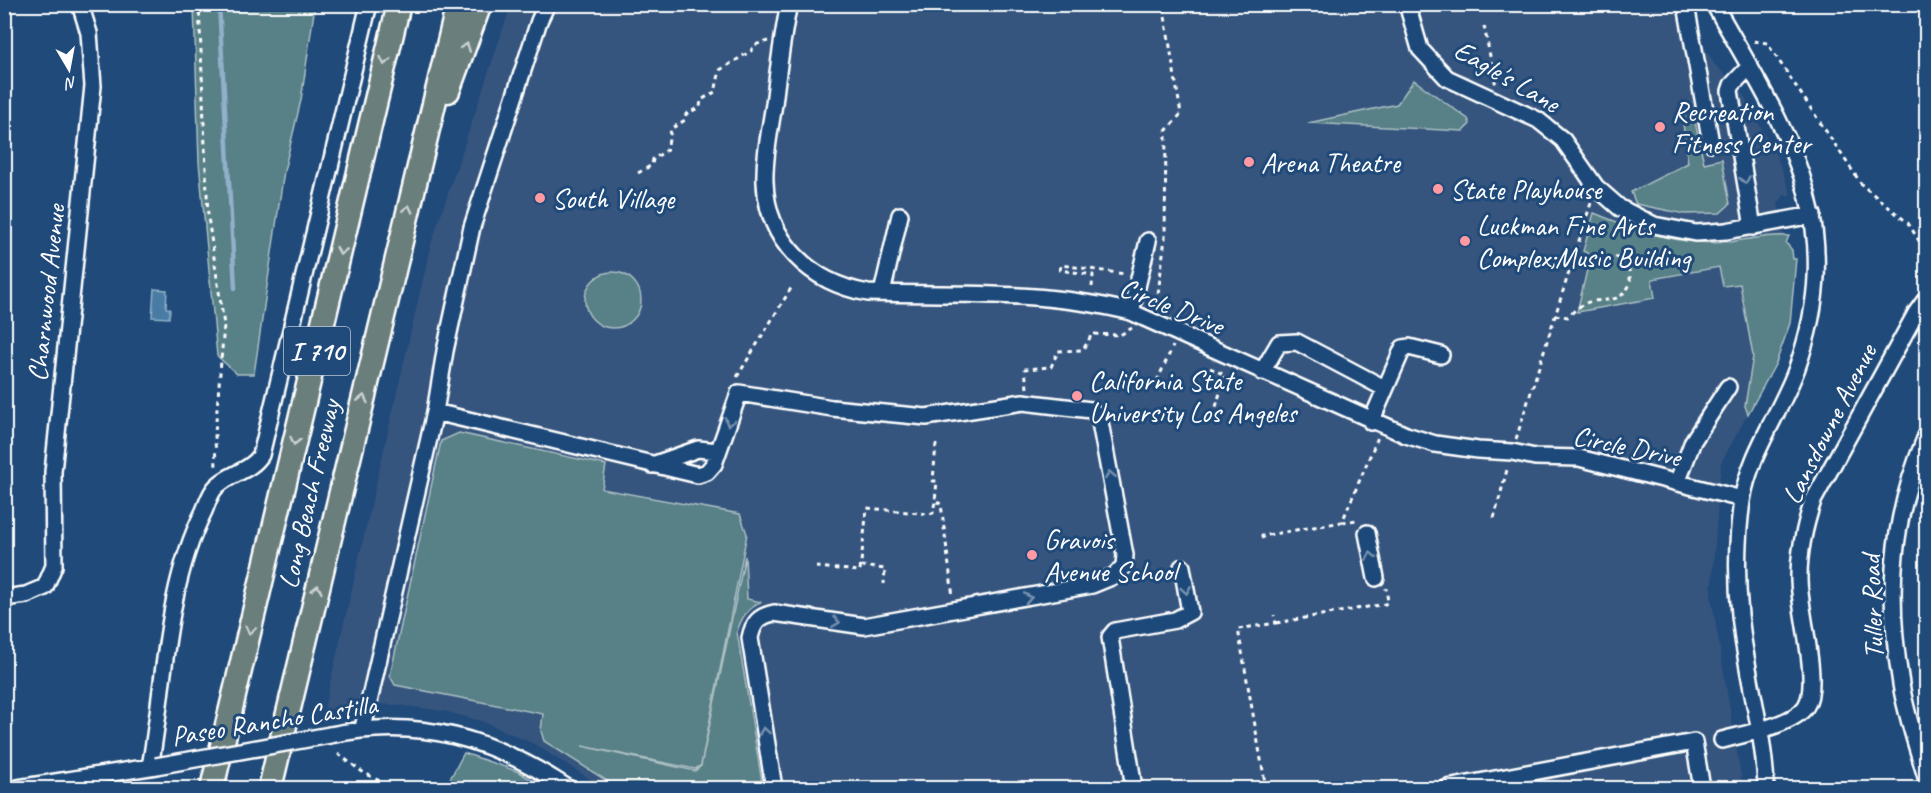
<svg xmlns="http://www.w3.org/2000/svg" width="1931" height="793" font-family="Caveat,sans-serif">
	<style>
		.built { fill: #34547e }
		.green { fill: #588087; stroke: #acc0c3; stroke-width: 1.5 }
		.water { fill: #487ca5; stroke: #91b0c9; stroke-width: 1.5 }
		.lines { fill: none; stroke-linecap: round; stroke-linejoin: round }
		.stream { stroke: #91b0c9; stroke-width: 4.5 }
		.minor-casing { stroke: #fff; stroke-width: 20 }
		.highway-casing { stroke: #fff; stroke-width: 27 }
		.path { stroke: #fff; stroke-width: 3; stroke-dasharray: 4.5 4.5; stroke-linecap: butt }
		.minor { stroke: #1f4a7a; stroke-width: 15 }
		.highway { stroke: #6b7f7c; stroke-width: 22 }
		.minor-bridge-casing { stroke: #fff; stroke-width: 20; stroke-linecap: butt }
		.minor-bridge { stroke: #1f4a7a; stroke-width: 15 }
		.oneway { stroke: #cbd2d1 }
		.oneway2 { stroke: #7992af }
		.poi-dot { fill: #ff9aa2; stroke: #1f4a7a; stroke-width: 2 }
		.labels { text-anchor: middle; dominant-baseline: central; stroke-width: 6; stroke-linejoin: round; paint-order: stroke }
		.shield { fill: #1f4a7a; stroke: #bcc9d7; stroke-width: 1.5 }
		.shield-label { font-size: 27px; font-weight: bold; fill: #fff }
		.street-label { font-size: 28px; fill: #fff; stroke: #1f4a7a }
		.poi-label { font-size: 28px; fill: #fff; stroke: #1f4a7a; text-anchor: start }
	</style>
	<rect width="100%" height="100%" fill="#1f4a7a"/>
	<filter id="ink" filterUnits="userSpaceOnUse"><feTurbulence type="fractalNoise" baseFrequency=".0167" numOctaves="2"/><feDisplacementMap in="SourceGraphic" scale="12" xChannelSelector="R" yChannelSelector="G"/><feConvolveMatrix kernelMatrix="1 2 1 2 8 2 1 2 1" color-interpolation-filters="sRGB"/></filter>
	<g filter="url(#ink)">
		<path class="built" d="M511,5H1681L1715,65L1741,90L1777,157L1790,191V197L1784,195L1778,204L1785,243L1767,379L1721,463L1711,595L1743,788H604L534,744L484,722L444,711L397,705L365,704L324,710L431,244Z"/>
		<path class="green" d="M194,5H315L301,100L284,171L254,374H237L217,356L199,162Z
			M1414,80L1468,119L1470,124L1463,131L1308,123L1397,104Z
			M1691,103L1704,163L1722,159L1730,204L1720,213L1685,214L1636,204L1631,192L1688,163L1681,107Z
			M1594,213C1638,231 1680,246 1729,242C1749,240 1768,234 1789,236L1786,243L1792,250L1793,259H1796L1790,323L1776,363L1748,414L1745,406L1753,356L1740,284L1723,286L1719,267L1652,279L1655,298L1577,312L1588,266L1587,253L1583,251Z
			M585 300a28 28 0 1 1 56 0a28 28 0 1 1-56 0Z
			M459,433L606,465L602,489L740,514L747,534L701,765L695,769L582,746L695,771L701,766L745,556L747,599L761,602C747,609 741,618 737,632L763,788H618L544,741L541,731L543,714L395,685L390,676L441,441Z
			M464,753L519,772L545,788H445Z"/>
		<path class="water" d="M154,289L167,290L166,308L170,309L169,318L152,317Z"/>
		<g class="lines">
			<path class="stream" d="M219,4L235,288"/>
			<g class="minor-casing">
				<path id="minor" d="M789,4C782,37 778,71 774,104C770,130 764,157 765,182C767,242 811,283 868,293C956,295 1045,290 1131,312L1406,435L1435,444L1478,450L1512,452L1535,457L1579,458L1742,499
					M1407,4L1420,49L1447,78L1538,120L1563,140L1596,187L1620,208L1654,225L1696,233L1726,231L1813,215
					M1714,4C1785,130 1850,218 1797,368C1781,412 1749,454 1742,501C1734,557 1737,613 1748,668C1755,708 1765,748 1766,788
					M1686,5L1711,143
					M1749,67L1732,85L1730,91L1753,227
					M882,293L900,215
					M1131,312L1148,241
					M1262,372L1279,343L1297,342L1384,388
					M435,412L698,475L707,472L714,464L739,393L832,408L926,417L1023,402L1091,410L1099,417L1125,555L1124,566L1114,576L1092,585L864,626L774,613C759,616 753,623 750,638L774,788
					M1371,422L1403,348L1409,347L1441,355
					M1926,436C1891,520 1886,594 1901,684C1906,715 1917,746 1926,777
					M652,465L698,449L718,451
					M1677,483L1693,441L1728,387
					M1367,533L1376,578
					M4,598L26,595L45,587L54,566L53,472L93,86L89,33L80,4
					M363,728L435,412L445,351L472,227L539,21L547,4
					M330,735C420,716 493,739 568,788
					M1722,740C1744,734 1794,725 1806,706C1821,683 1798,607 1799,577C1799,551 1805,525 1813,501L1916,313L1926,299
					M150,767C165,684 165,588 204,511C207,504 210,493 216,487C229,473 250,472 261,455L369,4
					M18,788L156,766
					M1134,788L1110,637L1115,631L1175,620L1190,612L1182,567
					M1447,788L1694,742L1702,788"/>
			</g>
			<g class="highway-casing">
				<path id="highway" d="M448,91L480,4
					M212,788L399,4
					M270,788L458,4"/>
			</g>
			<path class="path" d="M199,4L208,217L224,325L215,433L216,470
				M1920,4L1926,21
				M1484,26L1496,86
				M1754,41L1767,43L1862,185L1908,223L1926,252
				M1926,97L1924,102L1926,174
				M638,173L652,165L653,159L667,150L671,129L685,120L686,114L700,107L701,100L715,92L720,70L751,51L754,45L768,41
				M1092,287L1093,275L1060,270L1061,265L1125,274
				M1157,302L1165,238L1166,131L1181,114L1163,4
				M1555,315L1568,317C1576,309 1582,303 1593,301C1611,299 1621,302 1630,284C1632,249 1606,253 1583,265L1571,262
				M1210,368L1225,375L1216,407
				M737,377L793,285
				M1157,381L1173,346
				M1027,388L1025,369L1051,367L1058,351L1083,350L1092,334L1120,335L1132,328
				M1516,439L1591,203
				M936,444L933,481H937L935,501L941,504L953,597
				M1494,518L1508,466
				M1342,522L1358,520
				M1263,539L1262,536L1342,522L1378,437
				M861,566L885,569L884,584
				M816,567L860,571L867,508L929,514L933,513L935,501
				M1276,623L1385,604L1388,602L1386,588
				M338,754L364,773L388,785L389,788
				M1266,788L1238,629L1276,623L1274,615"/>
			<use href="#minor" class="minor"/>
			<use href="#highway" class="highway"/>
			<g class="minor-bridge-casing">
				<path id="minor-bridge" d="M156,766L330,735"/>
			</g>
			<use href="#minor-bridge" class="minor-bridge"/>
		</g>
		<defs><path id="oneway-chevron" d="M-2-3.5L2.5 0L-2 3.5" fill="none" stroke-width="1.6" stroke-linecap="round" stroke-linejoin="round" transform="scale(1.5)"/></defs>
		<g class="oneway">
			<use href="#oneway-chevron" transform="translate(466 47) rotate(-69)"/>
			<use href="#oneway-chevron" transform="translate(385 61) rotate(103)"/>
			<use href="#oneway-chevron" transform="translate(408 209) rotate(-77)"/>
			<use href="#oneway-chevron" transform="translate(341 251) rotate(103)"/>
			<use href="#oneway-chevron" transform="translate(363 399) rotate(-77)"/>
			<use href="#oneway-chevron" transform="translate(295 441) rotate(103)"/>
			<use href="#oneway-chevron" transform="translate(317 589) rotate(-77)"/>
			<use href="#oneway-chevron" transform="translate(250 630) rotate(103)"/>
		</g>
		<g class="oneway2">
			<use href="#oneway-chevron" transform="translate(1745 180) rotate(80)"/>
			<use href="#oneway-chevron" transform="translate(729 422) rotate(110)"/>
			<use href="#oneway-chevron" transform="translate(1110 475) rotate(-101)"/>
			<use href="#oneway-chevron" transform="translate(1371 556) rotate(-101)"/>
			<use href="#oneway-chevron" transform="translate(1186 590) rotate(80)"/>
			<use href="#oneway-chevron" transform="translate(1028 598) rotate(-10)"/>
			<use href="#oneway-chevron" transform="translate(836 622) rotate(8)"/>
			<use href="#oneway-chevron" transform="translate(764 731) rotate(-99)"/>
		</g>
	</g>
	<g class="poi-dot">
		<circle cx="1660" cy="127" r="6"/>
		<circle cx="1249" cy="162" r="6"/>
		<circle cx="1438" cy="189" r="6"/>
		<circle cx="540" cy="198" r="6"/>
		<circle cx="1465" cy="241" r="6"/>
		<circle cx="1077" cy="396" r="6"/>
		<circle cx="1032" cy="555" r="6"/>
	</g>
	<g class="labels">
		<rect class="shield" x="284" y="327" width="66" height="48" rx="4.5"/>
		<g class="shield-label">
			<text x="317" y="351">I 710</text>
		</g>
		<g class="street-label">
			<text transform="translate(1507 76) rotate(30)">Eagle's Lane</text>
			<text transform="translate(46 293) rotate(-84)">Charnwood Avenue</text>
			<text transform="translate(1172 306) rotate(22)">Circle Drive</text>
			<text transform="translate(1829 424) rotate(-63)">Lansdowne Avenue</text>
			<text transform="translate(1627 446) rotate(12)">Circle Drive</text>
			<text transform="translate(309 494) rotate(-77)">Long Beach Freeway</text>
			<text transform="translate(1872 607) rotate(-92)">Tuller Road</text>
			<text transform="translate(274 720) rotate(-9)">Paseo Rancho Castilla</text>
		</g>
		<g class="poi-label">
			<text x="1672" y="111">Recreation<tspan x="1672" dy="32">Fitness Center</tspan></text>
			<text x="1261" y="162">Arena Theatre</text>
			<text x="1450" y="189">State Playhouse</text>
			<text x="552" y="198">South Village</text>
			<text x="1477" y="225">Luckman Fine Arts<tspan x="1477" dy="32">Complex;Music Building</tspan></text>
			<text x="1089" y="380">California State<tspan x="1089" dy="32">University Los Angeles</tspan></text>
			<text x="1044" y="539">Gravois<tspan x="1044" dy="32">Avenue School</tspan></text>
		</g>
	</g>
	<rect width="1931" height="793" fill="none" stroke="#1f4a7a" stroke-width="24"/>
	<rect x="12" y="12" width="1907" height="769" fill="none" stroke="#fff" stroke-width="2" filter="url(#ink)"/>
	<g transform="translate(69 69) rotate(170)" stroke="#1f4a7a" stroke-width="4.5" paint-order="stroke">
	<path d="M0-4.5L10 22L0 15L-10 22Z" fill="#ffffff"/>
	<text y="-9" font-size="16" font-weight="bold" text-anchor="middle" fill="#ffffff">N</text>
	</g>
</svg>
